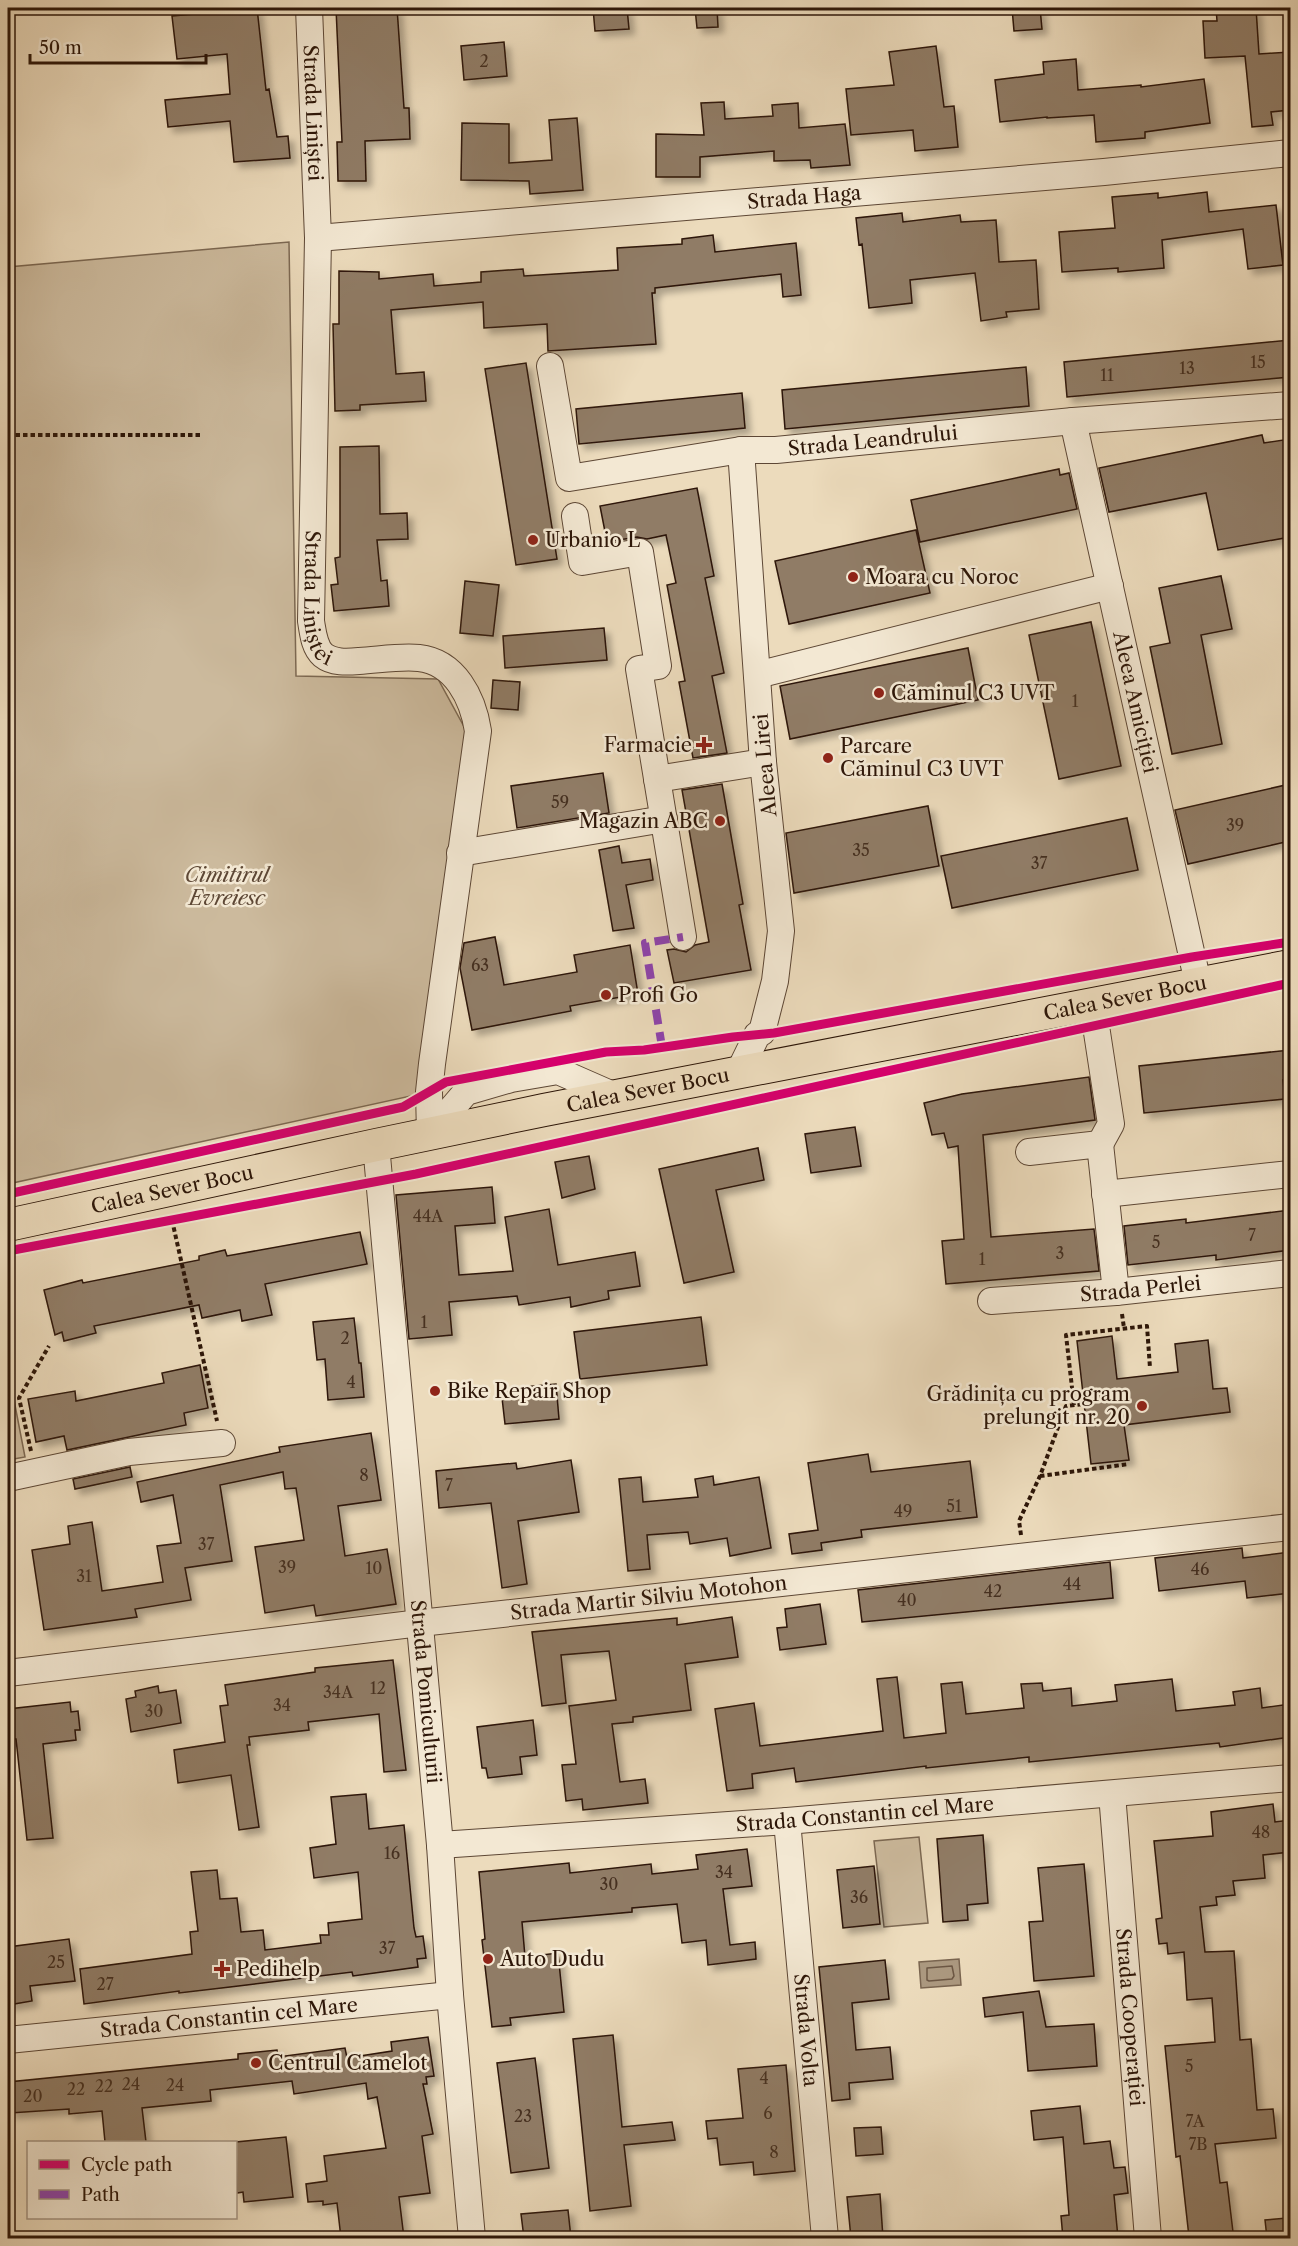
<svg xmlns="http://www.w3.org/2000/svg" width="1298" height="2246" font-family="'Libre Caslon Text',serif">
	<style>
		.green { fill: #ccba9d; stroke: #7c6852; stroke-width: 1.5 }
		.water { fill: #ab987f; stroke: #79644f; stroke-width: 1.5 }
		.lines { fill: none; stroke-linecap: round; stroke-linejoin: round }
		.shore { stroke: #6c5744; stroke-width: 1.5 }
		.building { fill: #907c66; stroke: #2d1608; stroke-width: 1.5; filter: url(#shadow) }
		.minor-casing { stroke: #5d4735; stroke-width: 28 }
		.major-casing { stroke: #2d1608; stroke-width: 34 }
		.path { stroke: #2d1608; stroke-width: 4; stroke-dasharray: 4.5 3; stroke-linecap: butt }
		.minor { stroke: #f3e8d3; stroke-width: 26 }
		.major { stroke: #ecdbbc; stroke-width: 32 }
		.quiet { stroke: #8e44ad; stroke-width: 8; stroke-dasharray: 15 8; stroke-linecap: butt }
		.cycleway-casing { stroke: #f3e8d3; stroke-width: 13 }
		.cycleway { stroke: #d6006c; stroke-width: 9 }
		.poi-dot { fill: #8f2418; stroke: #f3e8d3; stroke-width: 2 }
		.labels { text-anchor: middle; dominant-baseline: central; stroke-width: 5; stroke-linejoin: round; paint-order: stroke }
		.number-label { font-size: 16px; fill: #463020 }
		.street-label { font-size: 20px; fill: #2d1608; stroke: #f3e8d3 }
		.poi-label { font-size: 20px; fill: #2d1608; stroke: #f3e8d3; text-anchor: start }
		.park-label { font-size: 20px; font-style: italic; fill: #5d4735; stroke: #f3e8d3 }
	</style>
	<defs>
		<filter id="shadow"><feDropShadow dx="5.5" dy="5.5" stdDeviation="3" flood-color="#0004"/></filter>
	</defs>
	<rect width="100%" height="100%" fill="#ecdbbc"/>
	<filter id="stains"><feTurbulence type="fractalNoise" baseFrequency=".00333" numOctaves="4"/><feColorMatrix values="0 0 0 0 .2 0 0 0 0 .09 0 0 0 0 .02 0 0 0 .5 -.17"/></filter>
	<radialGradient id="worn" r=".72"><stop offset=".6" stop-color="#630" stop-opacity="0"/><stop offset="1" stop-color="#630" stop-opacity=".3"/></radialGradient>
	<path class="green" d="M289,242L296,676L438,679L468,734L420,1094L8,1184V267Z
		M14,1400L25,1457L8,1460V1401Z
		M919,1837L928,1923L884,1927L874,1841Z"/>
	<path class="water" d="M959,1959L961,1985L921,1988L919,1962Z"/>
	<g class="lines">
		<path class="shore" d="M952,1966L954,1976L952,1979L929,1981L927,1980V1968Z"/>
	</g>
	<path class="building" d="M216,8H257L266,90L269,89L277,137L288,136L290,158L234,162L230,121L168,127L165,100L230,94L227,54L177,59L172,16L217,12Z
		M336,8H397L404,108H409L410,139L365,141L366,181H338L337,142H342Z
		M593,8H627L629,29L595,31Z
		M695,8H717L718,27L697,28Z
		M1012,8H1040L1042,29L1014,31Z
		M1216,8H1256L1259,54L1290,52V110L1271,112L1273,125L1252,127L1245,56L1205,58L1203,21H1217Z
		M504,42L507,76L464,80L461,46Z
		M936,46L944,107L954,106L958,147L915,151L913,130L851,135L846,89L894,85L889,52Z
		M1076,59L1078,90L1141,85V87L1204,79L1210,123L1145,132V138L1096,142L1094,115L1047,118V117L1000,122L995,80L1044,74L1043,62Z
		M724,102L725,119L773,116L772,105L798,103L799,128L845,124L850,165L811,168L810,160L774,161V151L700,157V177H656V134L704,135L701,103Z
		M577,118L583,190L530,194L529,181L461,180L462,123L509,124V163L552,160L549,120Z
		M1207,192L1209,212L1276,205L1283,265L1248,269L1243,229L1162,240L1164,268L1118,272V268L1062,272L1059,232L1115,228L1112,197L1158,193V198Z
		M902,213L903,222L960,215L961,222L996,220L999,262L1036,260L1039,309L1006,312L1007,317L981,321L975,273L910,280L912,303L869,308L862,244L859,245L856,218Z
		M713,235L715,252L796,243L801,295L783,297L781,274L655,288V293H652L656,344L548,351L547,324L484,328L483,302L391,310L396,374L424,372L426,401L360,405V410L335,411L333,324H339V271L379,272V279L433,274L434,286L481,282V272L523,269L524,276L618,270L617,248L682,244V239Z
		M1290,340V377L1067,397L1064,362Z
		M526,363L557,559L516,565L485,369Z
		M1026,367L1029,406L785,429L782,390Z
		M742,393L745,428L579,444L576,409Z
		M1262,435L1264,443L1290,439V537L1218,550L1206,493L1109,512L1099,468Z
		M379,446L380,514L407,513L408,539L377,540L381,581L387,580L389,606L334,611L331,585L338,584L335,558L340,557V447Z
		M1059,469L1060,475L1069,473L1077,509L920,542L911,500Z
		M697,488L714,576L705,578L724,673L712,676L727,753L693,758L679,682L685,681L667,585L676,583L666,535L647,539L637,537L607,542L600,506Z
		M916,530L930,593L789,624L775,561Z
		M1221,576L1232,629L1201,635L1222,744L1172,754L1150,647L1170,643L1159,588Z
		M465,581L499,585L493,636L460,633Z
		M1091,622L1121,766L1059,779L1029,635Z
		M604,628L607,660L505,668L503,636Z
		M968,648L978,700L790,739L780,686Z
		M493,680L520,682L518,710L491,708Z
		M603,773L609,813L517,828L511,786Z
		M722,784L743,904L739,905L751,970L674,983L667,950L674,949L686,952L695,945L709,942L682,790Z
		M1290,784V841L1188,864L1175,810Z
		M928,806L939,866L794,893L786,833Z
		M1127,818L1138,870L952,908L941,856Z
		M619,846L622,863L650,859L653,880L626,885L634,928L613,931L599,850Z
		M495,937L504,985L577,972L574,955L630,945L638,994L570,1006L571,1011L472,1030L460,968L464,943Z
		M1290,1050V1079L1283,1080L1285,1099L1144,1113L1139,1066Z
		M1089,1077L1095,1120L983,1135L991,1237L1094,1229L1099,1271L946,1284L942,1241L964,1239L958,1146L948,1148L944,1133L932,1135L924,1103L962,1094Z
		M855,1127L861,1166L811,1173L805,1134Z
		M758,1148L764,1180L716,1190L734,1272L684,1283L659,1169Z
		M589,1156L595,1189L562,1198L555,1162Z
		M492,1187L495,1223L455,1226L459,1275L513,1271L505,1217L549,1209L558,1265L635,1252L640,1286L608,1291L609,1299L571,1307L570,1297L519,1305L517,1296L449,1302L452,1335L409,1339L396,1195Z
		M1290,1210V1250L1216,1260V1255L1128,1265L1124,1226L1186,1219V1223Z
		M360,1232L367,1264L265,1284L272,1315L242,1321L240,1310L202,1318L199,1305L94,1326L96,1333L64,1341L62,1332L55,1335L44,1290L82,1280L83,1283L199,1260V1256L225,1250L227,1256Z
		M701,1317L707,1365L580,1379L574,1332Z
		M354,1318L359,1363H361L364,1397L328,1400L325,1359L317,1360L313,1322Z
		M1112,1336L1117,1379L1178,1372L1175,1344L1208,1340L1213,1389L1227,1388L1230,1412L1124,1425L1129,1460L1091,1464L1077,1341Z
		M200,1365L208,1408L184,1413L186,1425L67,1450L64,1436L36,1442L28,1399L75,1391L76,1401L164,1383L162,1373Z
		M556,1384L559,1419L505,1424L501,1389Z
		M371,1433L381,1500L338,1506L345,1556L387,1549L396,1604L316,1616L314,1605L265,1613L255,1547L304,1540L296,1488L285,1489L283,1472L220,1485L232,1561L185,1568L191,1600L135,1609L137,1617L44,1630L32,1550L70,1544L68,1526L92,1522L102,1591L163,1582L157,1546L181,1543L173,1495L141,1502L137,1482L280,1452L279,1447Z
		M868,1454L871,1472L970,1461L977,1517L861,1530L862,1537L821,1543L822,1550L792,1554L789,1534L818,1530L808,1463Z
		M571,1460L579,1512L518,1521L527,1584L502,1588L491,1503L439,1508L436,1471L516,1463L517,1469Z
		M130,1467L132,1477L75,1489L73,1479Z
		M713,1476L714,1485L759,1477L771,1548L730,1556L727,1538L690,1544L688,1532L647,1535L650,1569L628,1571L619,1479L641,1477L643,1502L698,1497L695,1479Z
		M1242,1548L1243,1558L1290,1552V1593L1247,1598L1245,1581L1159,1591L1155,1558Z
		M1110,1562L1113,1598L862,1622L858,1590Z
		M820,1604L826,1644L780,1650L777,1628L787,1627L785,1609Z
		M732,1617L738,1657L685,1664L691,1710L633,1717V1722L612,1724L620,1782L645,1779L648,1803L583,1810L582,1799L566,1801L562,1765L576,1764L569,1706L616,1700L609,1651L561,1655L566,1703L542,1706L532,1632L677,1618V1625Z
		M393,1660L406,1770L384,1772L379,1714L308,1722L309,1730L249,1737L250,1745H247L259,1827L239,1830L231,1775L178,1783L174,1750L225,1742L220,1706L228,1705L225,1685L315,1672V1668Z
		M897,1677L904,1738L946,1733L941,1684L962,1682L966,1714L1024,1708L1021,1684L1042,1683L1043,1691L1071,1688L1072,1706L1117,1701L1115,1685L1172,1679L1176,1711L1235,1705L1233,1692L1260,1688L1262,1708L1290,1704V1737L1220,1747L1219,1743L1029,1762V1757L926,1768V1766L796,1782L794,1768L752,1774L753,1788L727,1791L715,1709L754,1703L760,1746L883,1731L877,1679Z
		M158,1686L159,1693L176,1690L181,1723L131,1732L126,1699L136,1697L135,1691Z
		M70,1702L71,1712L78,1711L80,1730H75L76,1740L43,1744L53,1838L27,1840L16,1739H8V1709Z
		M533,1720L537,1755L520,1757L522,1774L488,1778L486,1768H482L477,1727Z
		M366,1794L369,1829L404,1825L414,1928L416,1937L423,1936L426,1958L417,1959L418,1967L353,1976L352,1972L230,1987L179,1993V1991L84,2004L80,1969L192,1954L190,1932L198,1931L191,1872L217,1870L220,1899L237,1898L241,1932L263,1930L265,1950L321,1943L320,1935H329L328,1923L362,1919L358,1872L314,1878L310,1848L336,1844L331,1797Z
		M1273,1804L1275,1822L1290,1820V1852L1263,1855L1265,1878L1233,1881L1235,1895L1216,1897L1217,1905L1200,1907L1205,1952L1234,1951L1240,2040L1251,2039L1257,2110L1273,2109L1276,2138L1215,2144L1220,2183L1227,2182L1233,2232L1189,2237L1180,2156L1176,2157L1165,2046L1215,2042L1212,1998L1187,2000L1184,1952L1168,1954L1167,1943L1159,1944L1156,1919L1162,1918L1154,1841L1213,1836L1211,1812Z
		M983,1835L988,1903L967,1905L968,1920L943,1922L937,1839Z
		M747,1849L752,1886L723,1889L730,1945L755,1942L756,1959L708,1965L706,1940L682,1943L677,1904L632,1908V1912L522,1922L525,1957L558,1953L564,2012L510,2018L511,2025L492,2027L482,1940L485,1939L479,1872L569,1863L570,1873L651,1864L652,1874L698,1869L696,1855Z
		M1084,1864L1094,1976L1034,1981L1029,1922L1043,1921L1038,1868Z
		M874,1866L880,1924L843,1928L837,1870Z
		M69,1939L75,1981L30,1986L32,2001L8,2005V1947Z
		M885,1960L889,1999L852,2003L856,2050L890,2047L893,2079L849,2083L850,2099L832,2101L819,1967Z
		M1039,1991L1046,2027L1094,2024L1097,2066L1028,2071L1023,2012L985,2017L983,1998Z
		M613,2035L622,2127L672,2122L675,2140L624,2145L631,2206L590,2211L573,2039Z
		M428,2037L434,2076L426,2077L427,2084H423L433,2134L422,2136L430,2193L399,2197L404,2238H341L337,2203L323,2205V2201L308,2202L306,2184L327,2181L324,2156L386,2148L377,2097L368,2099L366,2083L294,2094L292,2081L210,2090L211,2101L142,2108L146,2142H105L102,2111L69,2114V2109L10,2113L8,2082L238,2059V2054L277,2050L278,2057L345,2048L347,2058L392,2051L391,2042Z
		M535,2058L549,2168L511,2173L497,2063Z
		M786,2065L795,2171L754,2175L753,2162L720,2165L717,2138L708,2139L706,2121L743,2118L738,2069Z
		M1080,2106L1084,2144L1110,2141L1114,2168L1125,2167L1128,2193L1114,2195L1118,2238H1063L1061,2216L1069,2215L1063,2137L1034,2140L1031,2111Z
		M881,2127L883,2154L856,2156L854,2128Z
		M286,2137L293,2197L244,2202L243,2192L237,2193L236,2142Z
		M880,2194L883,2238H851L847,2197Z
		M568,2210L571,2238H524L521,2214Z
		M1287,2218L1289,2238H1267L1265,2220Z"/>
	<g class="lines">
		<g class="minor-casing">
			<g id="minor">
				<path id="s1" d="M309,8L318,238L311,621C313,633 314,647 323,655C333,663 347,662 359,661C378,660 400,656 419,658C455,662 473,698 478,731L432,1064L429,1092L430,1134"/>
				<path id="s2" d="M318,238L1104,172L1290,153"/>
				<path id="s3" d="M550,366L569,478L741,450H776L1073,421L1290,405"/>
				<path id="s4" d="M1073,421L1198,983"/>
				<path d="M575,516L582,562L640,552L658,666L639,669L683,937"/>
				<path d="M757,675L1110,586"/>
				<path d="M657,779L763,762"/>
				<path d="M460,853L664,819"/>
				<path d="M1096,1026L1111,1124L1100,1144"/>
				<path d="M739,1072L757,1035L762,1032L775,981L781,931L763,762L741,450"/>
				<path d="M430,1134L466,1092L511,1079L558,1071L615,1096"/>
				<path id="s5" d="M376,1145L440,1845L450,1995L472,2238"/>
				<path d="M1029,1152L1100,1144L1116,1292"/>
				<path d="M1105,1194L1290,1174"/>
				<path id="s6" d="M991,1301L1116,1292L1290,1273"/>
				<path d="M8,1478L129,1452L222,1443"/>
				<path id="s7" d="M8,1673L420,1623L1290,1527"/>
				<path id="s8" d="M1112,1794L1148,2238"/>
				<path id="s9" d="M787,1821L825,2238"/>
				<path id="s10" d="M440,1845L787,1821L1290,1778"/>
				<path id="s11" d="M8,2040L450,1995"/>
			</g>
		</g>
		<g class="major-casing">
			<g id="major">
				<path id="s12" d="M8,1225L376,1145L544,1110L1290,966"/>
			</g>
		</g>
		<path class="path" d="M8,435H203
			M8,720L10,714
			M172,1220L217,1421
			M1122,1314L1124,1328
			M1074,1405L1066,1335L1147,1326L1150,1368
			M31,1451L19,1398L49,1346
			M1040,1476L1129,1464
			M1021,1535L1019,1521L1040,1476L1066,1406L1084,1404"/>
		<use href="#minor" class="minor"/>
		<use href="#major" class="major"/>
		<path class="quiet" d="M662,1047L645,943L683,937"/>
		<g class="cycleway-casing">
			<path id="cycleway" d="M8,1194L403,1107L446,1082L606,1052L644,1050L733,1037L774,1033L1192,957L1290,942
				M8,1251L416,1174L1290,983"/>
		</g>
		<use href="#cycleway" class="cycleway"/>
	</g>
	<g class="poi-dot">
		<circle cx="533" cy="540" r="6"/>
		<circle cx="853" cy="577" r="6"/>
		<circle cx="879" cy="693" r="6"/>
		<path d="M701 736h6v6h6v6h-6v6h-6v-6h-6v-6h6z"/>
		<circle cx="828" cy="758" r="6"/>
		<circle cx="720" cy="821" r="6"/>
		<circle cx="606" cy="995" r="6"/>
		<circle cx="435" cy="1391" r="6"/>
		<circle cx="1142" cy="1406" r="6"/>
		<circle cx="488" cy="1959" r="6"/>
		<path d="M219 1960h6v6h6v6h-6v6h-6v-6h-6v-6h6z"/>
		<circle cx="256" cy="2063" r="6"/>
	</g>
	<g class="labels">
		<g class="number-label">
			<text x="484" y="61">2</text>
			<text x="1258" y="362">15</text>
			<text x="1187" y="368">13</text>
			<text x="1107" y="375">11</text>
			<text x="1075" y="701">1</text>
			<text x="560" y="802">59</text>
			<text x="1235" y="825">39</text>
			<text x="861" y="850">35</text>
			<text x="1039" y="863">37</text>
			<text x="480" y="965">63</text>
			<text x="428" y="1216">44A</text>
			<text x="1252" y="1235">7</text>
			<text x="1156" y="1242">5</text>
			<text x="1060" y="1253">3</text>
			<text x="982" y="1259">1</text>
			<text x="424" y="1322">1</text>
			<text x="345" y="1338">2</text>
			<text x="351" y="1382">4</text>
			<text x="364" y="1475">8</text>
			<text x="449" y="1485">7</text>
			<text x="954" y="1506">51</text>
			<text x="903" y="1511">49</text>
			<text x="206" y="1544">37</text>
			<text x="287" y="1567">39</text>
			<text x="374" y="1568">10</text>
			<text x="1200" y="1569">46</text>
			<text x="84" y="1576">31</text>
			<text x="1072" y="1584">44</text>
			<text x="993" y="1591">42</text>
			<text x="907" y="1600">40</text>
			<text x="378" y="1688">12</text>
			<text x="338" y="1692">34A</text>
			<text x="282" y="1705">34</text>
			<text x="154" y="1711">30</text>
			<text x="1261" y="1832">48</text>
			<text x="392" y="1853">16</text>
			<text x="724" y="1872">34</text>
			<text x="609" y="1884">30</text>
			<text x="859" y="1897">36</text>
			<text x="387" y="1948">37</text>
			<text x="56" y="1962">25</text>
			<text x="105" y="1984">27</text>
			<text x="1189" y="2066">5</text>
			<text x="764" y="2078">4</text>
			<text x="131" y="2084">24</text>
			<text x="175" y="2085">24</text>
			<text x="104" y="2086">22</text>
			<text x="76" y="2089">22</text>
			<text x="33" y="2096">20</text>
			<text x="768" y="2113">6</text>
			<text x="523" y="2116">23</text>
			<text x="1195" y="2121">7A</text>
			<text x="1198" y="2144">7B</text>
			<text x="774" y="2152">8</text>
		</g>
		<g class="street-label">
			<text stroke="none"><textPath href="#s1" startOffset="105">Strada Liniștei</textPath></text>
			<text stroke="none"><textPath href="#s2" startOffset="488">Strada Haga</textPath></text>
			<text stroke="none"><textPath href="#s3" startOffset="420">Strada Leandrului</textPath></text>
			<text stroke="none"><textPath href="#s1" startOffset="591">Strada Liniștei</textPath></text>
			<text stroke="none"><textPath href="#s4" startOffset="288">Aleea Amiciției</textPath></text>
			<text transform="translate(765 765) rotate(-95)">Aleea Lirei</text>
			<text stroke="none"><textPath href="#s12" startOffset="1140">Calea Sever Bocu</textPath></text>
			<text stroke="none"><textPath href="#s12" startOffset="654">Calea Sever Bocu</textPath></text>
			<text stroke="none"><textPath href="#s12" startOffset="168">Calea Sever Bocu</textPath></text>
			<text stroke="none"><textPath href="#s6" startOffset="150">Strada Perlei</textPath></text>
			<text stroke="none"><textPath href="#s7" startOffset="645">Strada Martir Silviu Motohon</textPath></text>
			<text stroke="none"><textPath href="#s5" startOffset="549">Strada Pomiculturii</textPath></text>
			<text stroke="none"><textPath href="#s10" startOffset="426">Strada Constantin cel Mare</textPath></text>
			<text stroke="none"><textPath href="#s8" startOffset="224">Strada Cooperației</textPath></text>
			<text stroke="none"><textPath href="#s11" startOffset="222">Strada Constantin cel Mare</textPath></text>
			<text stroke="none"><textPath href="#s9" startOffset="210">Strada Volta</textPath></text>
		</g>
		<g class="poi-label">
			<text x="545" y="540">Urbanio L</text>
			<text x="865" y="577">Moara cu Noroc</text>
			<text x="891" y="693">Căminul C3 UVT</text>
			<text x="692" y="745" text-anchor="end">Farmacie</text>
			<text x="840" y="746">Parcare<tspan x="840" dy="23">Căminul C3 UVT</tspan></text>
			<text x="708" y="821" text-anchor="end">Magazin ABC</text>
			<text x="618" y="995">Profi Go</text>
			<text x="447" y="1391">Bike Repair Shop</text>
			<text x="1130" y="1394" text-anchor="end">Grădinița cu program<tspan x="1130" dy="23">prelungit nr. 20</tspan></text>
			<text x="500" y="1959">Auto Dudu</text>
			<text x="236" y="1969">Pedihelp</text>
			<text x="268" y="2063">Centrul Camelot</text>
		</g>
		<g class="park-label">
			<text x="227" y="875">Cimitirul<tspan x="227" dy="23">Evreiesc</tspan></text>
		</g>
	</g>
	<rect width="1298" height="2246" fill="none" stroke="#ecdbbc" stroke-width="30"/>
	<rect x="9" y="9" width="1280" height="2228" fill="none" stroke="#2d1608" stroke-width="3"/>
	<rect x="15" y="15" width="1268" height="2216" fill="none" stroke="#2d1608" stroke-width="1.5"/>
	<rect x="27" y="2141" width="210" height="78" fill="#f3e8d3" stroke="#a49482" stroke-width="1.5"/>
	<rect x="39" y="2160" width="30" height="9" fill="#d6006c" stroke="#a49482" stroke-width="1.5"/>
	<text x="81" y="2171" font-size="18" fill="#2d1608">Cycle path</text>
	<rect x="39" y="2190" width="30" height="9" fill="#8e44ad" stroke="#a49482" stroke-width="1.5"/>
	<text x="81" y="2201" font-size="18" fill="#2d1608">Path</text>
	<path d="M30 54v9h176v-9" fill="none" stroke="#2d1608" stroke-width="3"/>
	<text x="39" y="54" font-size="18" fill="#2d1608" stroke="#f3e8d3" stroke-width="4.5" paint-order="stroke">50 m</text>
	<rect width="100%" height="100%" filter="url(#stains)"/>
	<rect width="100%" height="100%" fill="url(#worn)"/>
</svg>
